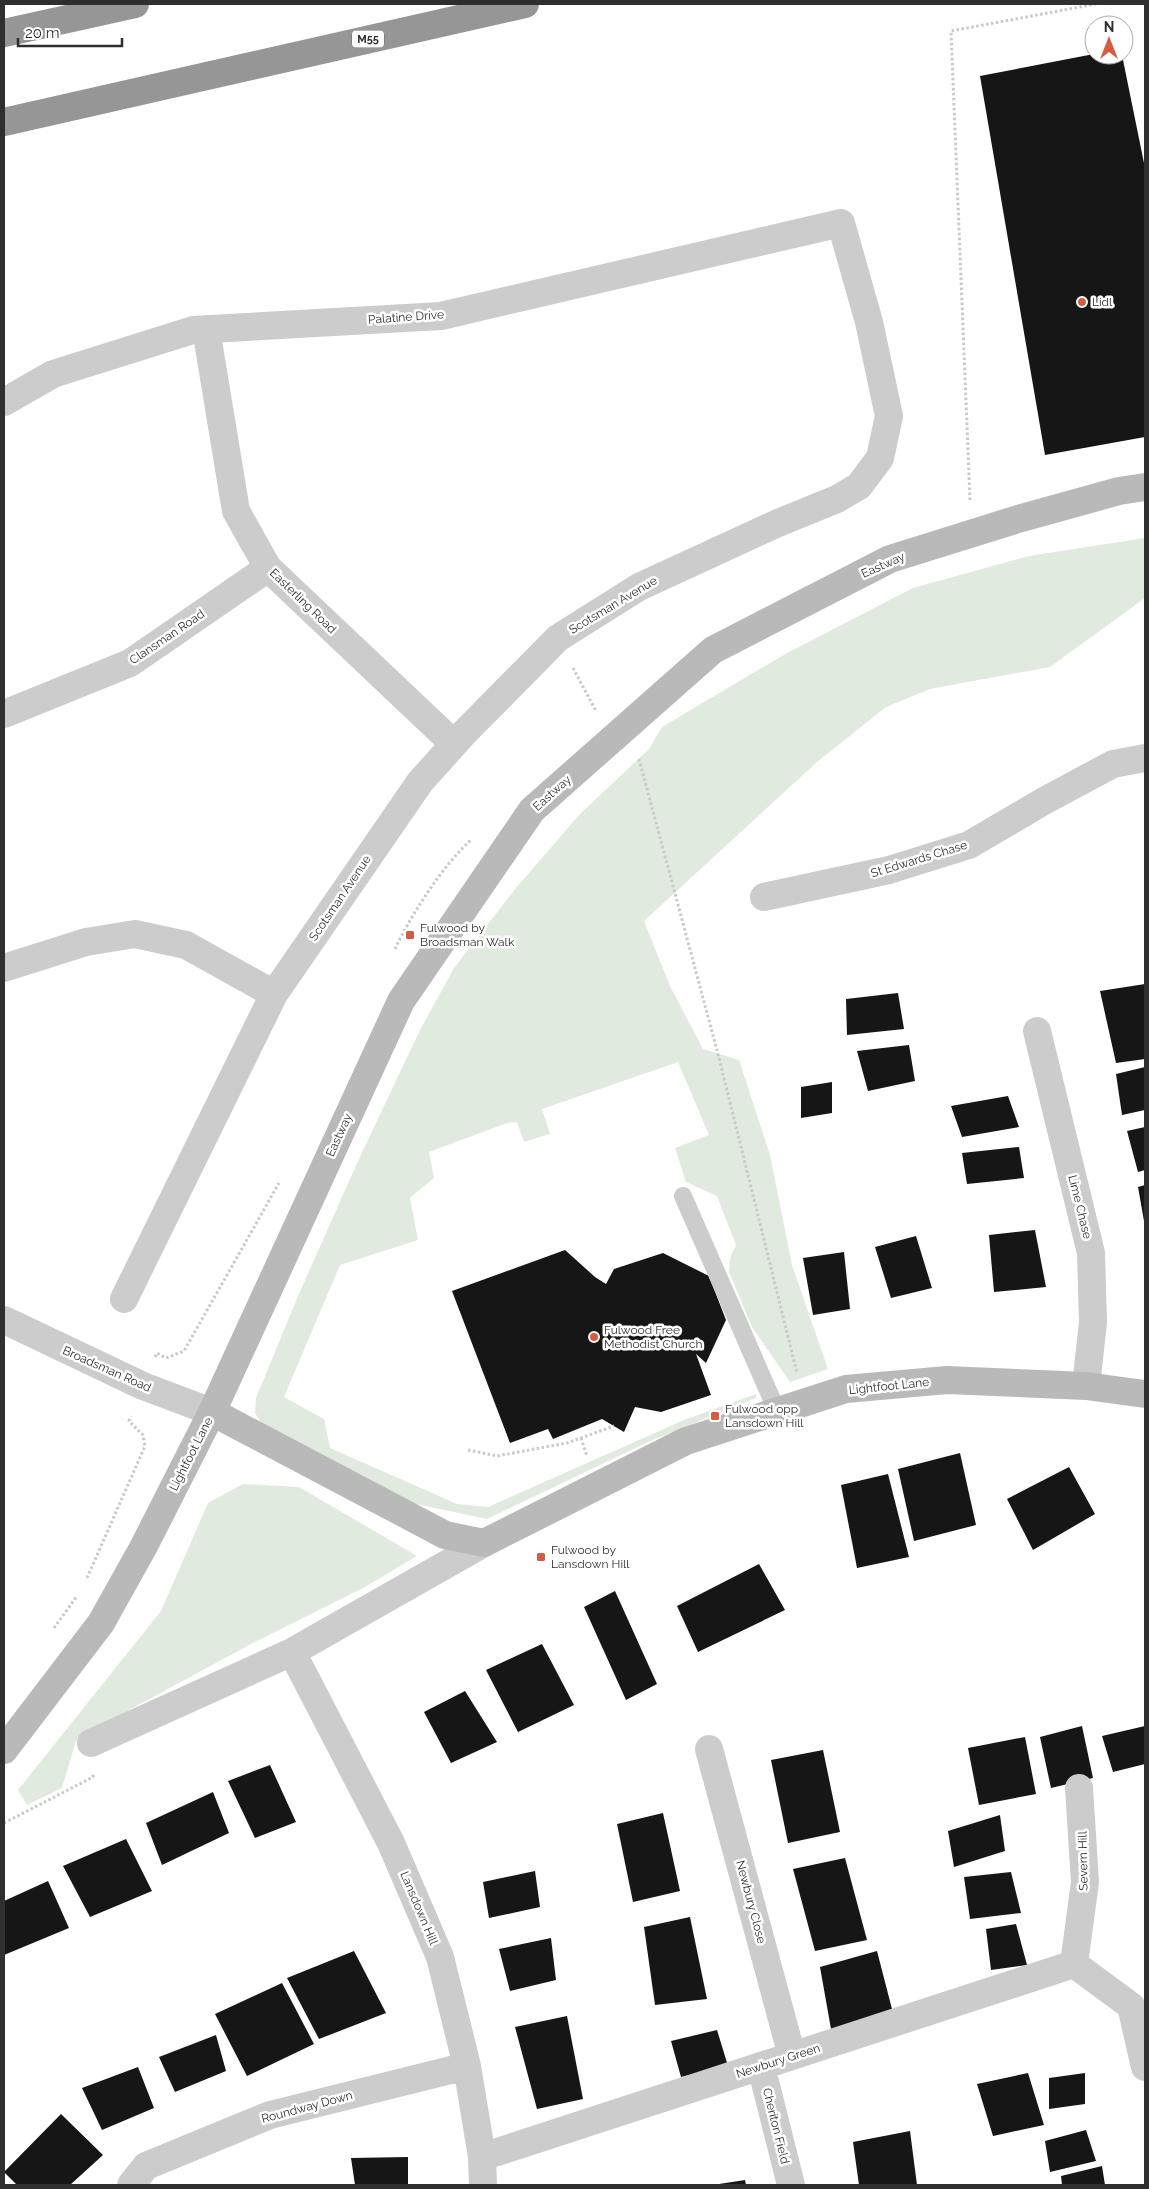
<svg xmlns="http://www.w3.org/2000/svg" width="1149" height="2189" font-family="Raleway,sans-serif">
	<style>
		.green { fill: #e1eade }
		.building { fill: #161616 }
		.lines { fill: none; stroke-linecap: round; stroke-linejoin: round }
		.path { stroke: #c9c9c9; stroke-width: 3; stroke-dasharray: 2.5 2.5; stroke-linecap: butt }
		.lane { stroke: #ccc; stroke-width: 18 }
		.street { stroke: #ccc; stroke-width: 28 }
		.secondary { stroke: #b9b9b9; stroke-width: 28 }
		.highway { stroke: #969696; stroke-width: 28 }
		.poi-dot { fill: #d35c43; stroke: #fff; stroke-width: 2 }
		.labels { text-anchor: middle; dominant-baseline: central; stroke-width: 5; stroke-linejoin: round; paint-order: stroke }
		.shield { fill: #fff; stroke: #6d6d6d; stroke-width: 1 }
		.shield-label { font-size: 11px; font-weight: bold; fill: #2f2f2f }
		.poi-label { font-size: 12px; fill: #2f2f2f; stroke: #fff; text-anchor: start }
		.street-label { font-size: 12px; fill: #2f2f2f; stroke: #fff }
	</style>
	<rect width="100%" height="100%" fill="#fff"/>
	<path class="green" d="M1145,538V598L1050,667L930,689L886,707L817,762L644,921L670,986L703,1049L739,1060L770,1155L792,1265L828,1369L790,1382L752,1327L729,1272L730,1258L736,1245L717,1196L686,1182L675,1148L709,1135L678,1062L542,1109L550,1134L524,1142L517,1122L507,1123L429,1152L434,1178L410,1198L418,1240L340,1265L284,1397L324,1419L330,1448L457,1504L488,1507L684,1420L756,1394V1398L648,1442L487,1519L411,1503L266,1431L255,1413L256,1398L298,1296L358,1161L419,1032L454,968L515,889L580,814L649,749L662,727L787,653L913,588L1029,556Z
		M243,1484L299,1487L417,1556L365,1587L253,1643L94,1729L76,1741L62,1788L27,1805L18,1790L161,1611L208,1503Z"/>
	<path class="building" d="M1094,54L1122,55L1145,168V437L1045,455L980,76Z
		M1145,984V1059L1116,1063L1100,991Z
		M898,993L904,1029L847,1035L846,999Z
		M909,1045L915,1081L868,1091L857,1051Z
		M1145,1067V1110L1122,1115L1116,1074Z
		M832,1082V1113L801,1118V1087Z
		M1008,1096L1019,1127L962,1137L951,1106Z
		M1145,1127V1170L1138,1172L1127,1131Z
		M1019,1147L1024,1178L967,1184L962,1153Z
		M1145,1185V1221H1144L1138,1187Z
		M1035,1230L1046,1287L994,1292L989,1235Z
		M916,1236L932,1288L891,1298L875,1247Z
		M565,1250L595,1277L606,1284L614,1269L663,1253L709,1276L726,1320L706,1363L696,1354L711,1395L661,1412L635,1407L624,1432L602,1419L553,1439L548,1429L510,1443L452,1291Z
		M844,1252L850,1309L813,1315L803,1258Z
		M960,1453L976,1525L914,1541L898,1469Z
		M1069,1467L1095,1514L1033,1550L1007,1499Z
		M888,1474L909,1557L857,1568L841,1485Z
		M759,1564L785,1610L698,1652L677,1606Z
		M615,1591L657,1684L626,1700L584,1607Z
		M542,1644L574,1705L518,1732L486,1670Z
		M465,1691L497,1742L451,1763L424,1712Z
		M1082,1726L1093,1778L1051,1788L1040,1737Z
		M1145,1726V1764L1113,1772L1102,1736Z
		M1025,1737L1036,1794L979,1805L968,1748Z
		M823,1750L840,1832L788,1843L771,1760Z
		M270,1765L296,1822L255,1838L228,1781Z
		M213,1792L229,1833L162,1865L146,1823Z
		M663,1813L680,1891L633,1902L617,1824Z
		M1000,1815L1005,1851L954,1867L948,1831Z
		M126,1839L152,1891L90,1917L63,1866Z
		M845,1858L867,1940L815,1951L793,1869Z
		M535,1871L540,1907L489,1918L483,1882Z
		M1011,1872L1021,1913L970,1919L964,1877Z
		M48,1881L69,1928L4,1955V1901Z
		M690,1917L707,1999L655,2005L644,1927Z
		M1016,1924L1027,1965L991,1970L986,1929Z
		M551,1938L556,1980L510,1991L499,1949Z
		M354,1951L386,2013L319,2039L287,1978Z
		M877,1951L893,2013L831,2029L820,1967Z
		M282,1983L314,2044L247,2076L215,2014Z
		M567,2016L583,2099L537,2109L515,2027Z
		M717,2030L728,2066L681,2077L671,2041Z
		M216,2035L226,2071L175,2092L159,2057Z
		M138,2067L154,2108L102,2130L82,2088Z
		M1028,2073L1044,2125L993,2136L977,2084Z
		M1085,2073V2104L1049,2109V2078Z
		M61,2114L103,2155L70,2185H17L4,2172Z
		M1086,2130L1096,2161L1050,2172L1045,2141Z
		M910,2131L917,2185H859L853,2142Z
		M408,2157V2185H355L351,2158Z
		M1102,2166L1105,2185H1062L1061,2176Z
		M745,2180L746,2185H719V2184Z"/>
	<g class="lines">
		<path class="path" d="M970,500L951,31L1096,4
			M573,668L596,711
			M639,759L718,1054L797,1373
			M395,949C411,915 443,865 471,840
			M155,1357L157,1353L166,1358L184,1351L279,1183
			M581,1438L587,1456
			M468,1450L497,1456L567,1443L614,1426
			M87,1578L145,1446L143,1435L129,1421L131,1416
			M54,1628L77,1596
			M4,1823L93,1777V1773"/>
		<path class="lane" d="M683,1196L777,1411"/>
		<path class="street" d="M206,329L236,511L268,568L454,744
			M4,402L53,374L193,330L441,316L841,223L869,322L889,416L880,458L859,486L837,499L778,523L639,587L558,638L465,732L420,782L274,994
			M4,714L130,663L268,568
			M764,897L889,870L969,845L1044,801L1113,764L1145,758
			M4,968L86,942L135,934L186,945L274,994L124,1299
			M1037,1031L1091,1253L1093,1322L1086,1386
			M4,1320L143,1386L212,1412
			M292,1652L391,1843L440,1957L467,2066L482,2157L483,2185
			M91,1743L292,1652L484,1543
			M709,1749L792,2056
			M1074,1964L1085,1882L1079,1788
			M1074,1964L1131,2006L1145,2067
			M761,2066L791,2185
			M482,2157L1074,1964
			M131,2185L146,2166L270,2115L467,2066"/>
		<path class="secondary" d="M212,1412L445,1535L484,1543L686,1441L846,1389L947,1380L1086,1386L1145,1394
			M4,1750L101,1623L144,1546L212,1412L401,1001L532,810L713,650L890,559L1018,519L1119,491L1145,487"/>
		<path class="highway" d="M4,33L135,4
			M4,122L525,4"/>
	</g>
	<g class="poi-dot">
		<circle cx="1082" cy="302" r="5"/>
		<rect x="405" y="930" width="10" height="10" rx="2.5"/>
		<circle cx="594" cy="1337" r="5"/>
		<rect x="710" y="1411" width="10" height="10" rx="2.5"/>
		<rect x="536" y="1552" width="10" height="10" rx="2.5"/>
	</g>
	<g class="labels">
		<rect class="shield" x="352" y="30.5" width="32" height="17" rx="4"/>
		<g class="shield-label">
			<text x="368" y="39">M55</text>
		</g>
		<g class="poi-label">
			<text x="1092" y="302">Lidl</text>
			<text x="420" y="928">Fulwood by<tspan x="420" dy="14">Broadsman Walk</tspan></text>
			<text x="604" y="1330">Fulwood Free<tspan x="604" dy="14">Methodist Church</tspan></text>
			<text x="725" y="1409">Fulwood opp<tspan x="725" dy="14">Lansdown Hill</tspan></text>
			<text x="551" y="1550">Fulwood by<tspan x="551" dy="14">Lansdown Hill</tspan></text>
		</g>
		<g class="street-label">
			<text transform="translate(406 317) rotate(-4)">Palatine Drive</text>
			<text transform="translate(883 565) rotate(-24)">Eastway</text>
			<text transform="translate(303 601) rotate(44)">Easterling Road</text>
			<text transform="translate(613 605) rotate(-31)">Scotsman Avenue</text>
			<text transform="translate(167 637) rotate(-34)">Clansman Road</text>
			<text transform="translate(552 793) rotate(-42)">Eastway</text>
			<text transform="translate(919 859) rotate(-17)">St Edwards Chase</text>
			<text transform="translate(340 898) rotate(-56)">Scotsman Avenue</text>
			<text transform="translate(339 1135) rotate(-65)">Eastway</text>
			<text transform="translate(1080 1207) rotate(76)">Lime Chase</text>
			<text transform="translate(107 1369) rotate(24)">Broadsman Road</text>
			<text transform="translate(889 1386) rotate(-6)">Lightfoot Lane</text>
			<text transform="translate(191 1454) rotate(-63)">Lightfoot Lane</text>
			<text transform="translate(1083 1861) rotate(-91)">Severn Hill</text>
			<text transform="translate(751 1902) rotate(75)">Newbury Close</text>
			<text transform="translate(419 1908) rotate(67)">Lansdown Hill</text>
			<text transform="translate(778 2061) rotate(-18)">Newbury Green</text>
			<text transform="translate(307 2107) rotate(-15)">Roundway Down</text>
			<text transform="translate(776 2126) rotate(76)">Cheriton Field</text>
		</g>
	</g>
	<rect width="1149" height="2189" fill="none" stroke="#2f2f2f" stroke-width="10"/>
	<g transform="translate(1109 40)"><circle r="24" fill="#ffffff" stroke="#acacac"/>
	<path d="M0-4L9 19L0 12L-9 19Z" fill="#d35c43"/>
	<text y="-8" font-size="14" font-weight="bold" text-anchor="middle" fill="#2f2f2f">N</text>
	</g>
	<path d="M18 38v8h104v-8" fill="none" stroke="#2f2f2f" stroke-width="2.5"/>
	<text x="25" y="38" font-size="15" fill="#2f2f2f" stroke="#ffffff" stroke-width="4" paint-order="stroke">20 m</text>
</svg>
